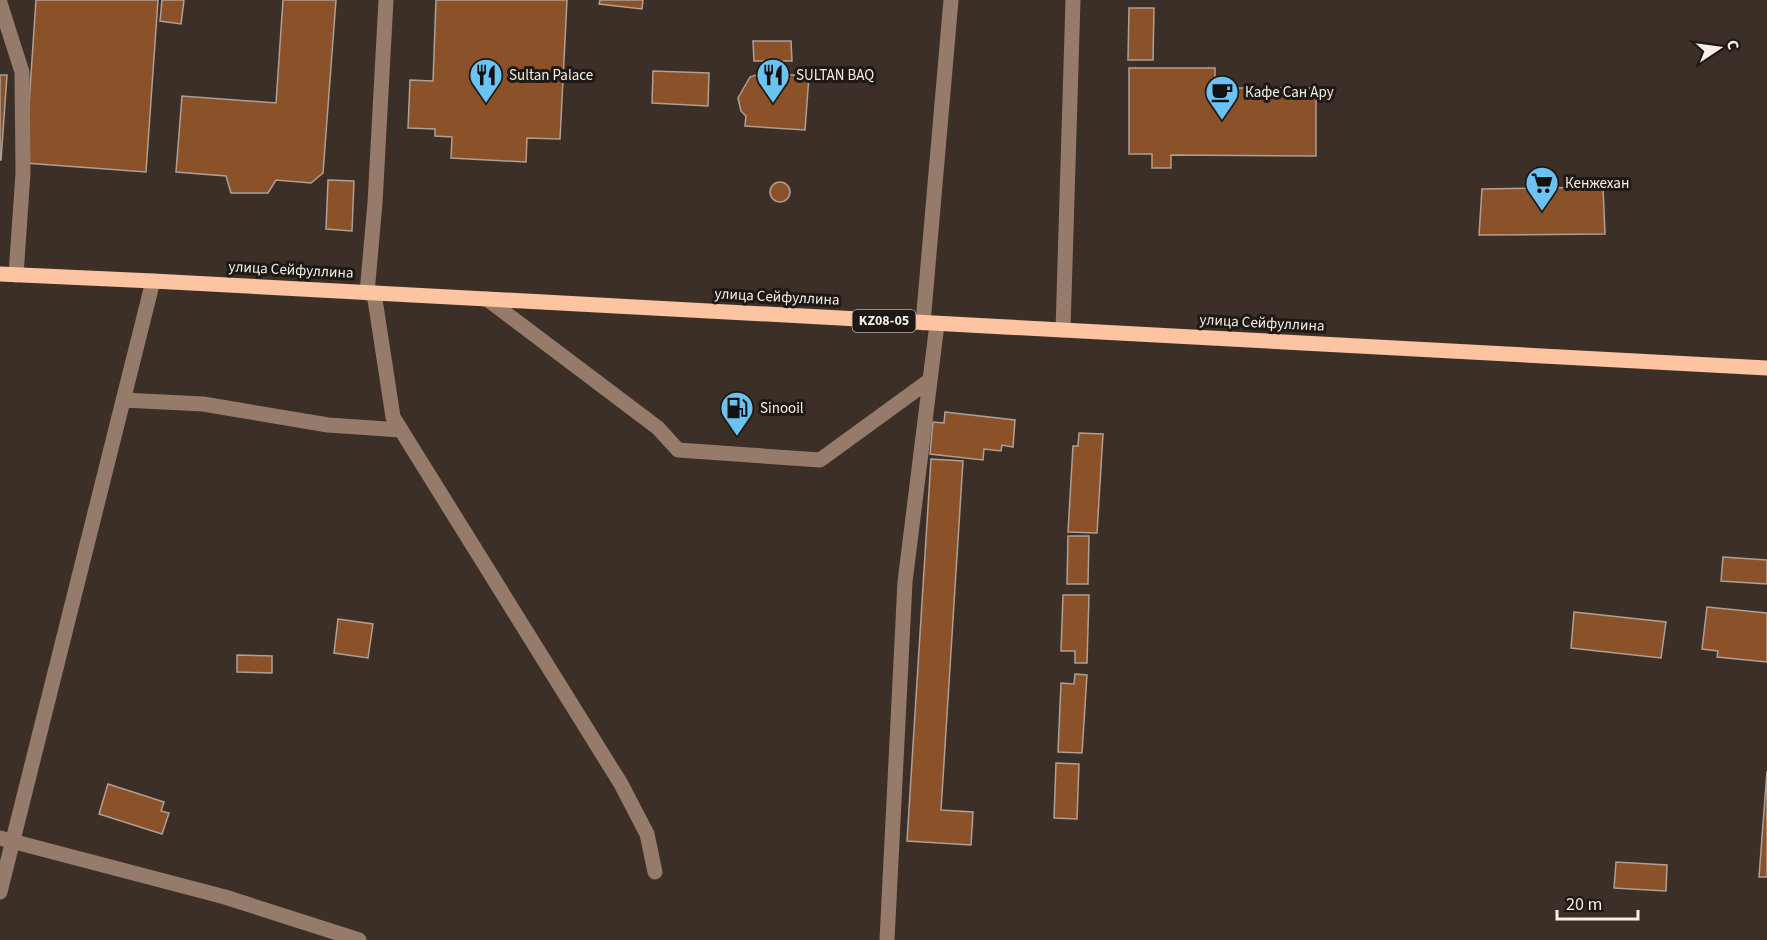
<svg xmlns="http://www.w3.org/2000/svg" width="1767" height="940" font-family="'Source Sans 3',sans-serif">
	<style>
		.building { fill: #8b5229; stroke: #af9f96; stroke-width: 1.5 }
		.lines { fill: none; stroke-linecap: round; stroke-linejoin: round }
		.minor { stroke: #977b6a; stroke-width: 15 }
		.major { stroke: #fcc4a0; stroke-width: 15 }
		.labels { text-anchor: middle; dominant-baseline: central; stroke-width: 6; stroke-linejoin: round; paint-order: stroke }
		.shield { fill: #1e1915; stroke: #b5aea9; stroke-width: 1.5 }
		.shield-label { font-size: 14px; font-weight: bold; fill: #f6eee8 }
		.poi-label { font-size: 15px; fill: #f6eee8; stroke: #1e1915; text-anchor: start }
		.street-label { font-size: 15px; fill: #f6eee8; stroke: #1e1915 }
	</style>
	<rect width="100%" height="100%" fill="#3c2f27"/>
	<path class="building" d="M36,0H158L146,172L25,163Z
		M162,0H184L181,24L160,21Z
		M283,0H336L323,173L311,183L276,180L268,193H231L226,176L176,172L182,96L276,103Z
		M436,0H567L560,139L527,138L526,162L451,158L452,137L435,136V129L408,128L410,80L433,81Z
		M600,0H643L642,9L599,4Z
		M1129,8H1154L1153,60H1128Z
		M753,41H791L792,61H754Z
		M1129,68H1215V88H1316V156L1171,155V168H1152V154H1129Z
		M653,71L709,73L708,106L652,103Z
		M762,73L809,76L805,130L745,126L746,116L741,111L738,98L750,77Z
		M0,75H7L1,160H0Z
		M328,180L354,181L352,231L326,229Z
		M770 192a10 10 0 1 1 20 0a10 10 0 1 1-20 0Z
		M1603,187L1605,234L1479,235L1482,189Z
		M945,412L1015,420L1013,447L1002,445L1001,451L984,449L983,460L930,454L933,422L944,423Z
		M1079,433L1103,434L1097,533L1068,532L1073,446H1078Z
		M931,459L963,461L941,810L973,812L971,845L907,841Z
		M1068,536H1089L1088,584H1067Z
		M1723,557L1767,560V584L1721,581Z
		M1063,595H1089L1087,663H1075V651H1061Z
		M1707,607L1767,613V662L1717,657L1718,651L1702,649Z
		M1574,612L1666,622L1661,658L1571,648Z
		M338,619L373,624L368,658L334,653Z
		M237,655L272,656V673L237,672Z
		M1075,674L1087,675L1082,753L1058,752L1061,683L1074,684Z
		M1056,763L1079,764L1077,819L1054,818Z
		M1767,771V877H1759Z
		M108,784L164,802L161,811L169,813L162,834L99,814Z
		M1616,862L1667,865L1666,891L1614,888Z"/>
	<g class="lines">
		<path class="minor" d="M0,3L22,72L23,173L16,275
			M367,293L375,203L386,0
			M374,293L393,417L621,784L647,834L655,872
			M487,299L658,428L678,450L820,460L930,380
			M923,323L951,0
			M1063,330L1073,0
			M123,400L203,404L328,425L401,430
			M0,838L225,897L359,940
			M0,892L153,281
			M887,940L905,582L937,324"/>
		<path class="major" d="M0,274L153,281L1767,368"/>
	</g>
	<defs>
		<g id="restaurant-pin" transform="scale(1.725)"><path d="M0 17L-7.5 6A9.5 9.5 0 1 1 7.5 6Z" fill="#6cc3f2" stroke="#1e1915"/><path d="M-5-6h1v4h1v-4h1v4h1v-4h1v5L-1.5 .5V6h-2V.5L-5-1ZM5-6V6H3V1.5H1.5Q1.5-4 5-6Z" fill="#111"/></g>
		<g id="cafe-pin" transform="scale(1.725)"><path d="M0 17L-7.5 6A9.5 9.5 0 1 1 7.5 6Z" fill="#6cc3f2" stroke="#1e1915"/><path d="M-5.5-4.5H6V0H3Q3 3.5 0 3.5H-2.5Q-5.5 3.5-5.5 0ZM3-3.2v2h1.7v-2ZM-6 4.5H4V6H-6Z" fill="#111"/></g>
		<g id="supermarket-pin" transform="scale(1.725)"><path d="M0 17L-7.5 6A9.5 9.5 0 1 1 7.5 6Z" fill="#6cc3f2" stroke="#1e1915"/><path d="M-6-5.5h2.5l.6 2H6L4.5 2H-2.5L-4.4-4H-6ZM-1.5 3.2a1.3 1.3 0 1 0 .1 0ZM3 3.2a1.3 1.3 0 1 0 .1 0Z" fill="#111"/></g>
		<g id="fuel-pin" transform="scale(1.725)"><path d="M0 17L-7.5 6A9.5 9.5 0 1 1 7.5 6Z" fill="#6cc3f2" stroke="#1e1915"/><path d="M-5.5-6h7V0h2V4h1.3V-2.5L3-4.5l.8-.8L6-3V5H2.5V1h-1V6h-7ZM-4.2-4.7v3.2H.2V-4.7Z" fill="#111"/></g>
	</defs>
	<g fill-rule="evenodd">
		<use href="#restaurant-pin" x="486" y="75"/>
		<use href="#restaurant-pin" x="773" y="75"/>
		<use href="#cafe-pin" x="1222" y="92"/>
		<use href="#supermarket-pin" x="1542" y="183"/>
		<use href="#fuel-pin" x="737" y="408"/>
	</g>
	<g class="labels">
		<rect class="shield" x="852.5" y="310" width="63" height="22" rx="4.5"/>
		<g class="shield-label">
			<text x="884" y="321">KZ08-05</text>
		</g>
		<g class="poi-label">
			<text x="509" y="75">Sultan Palace</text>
			<text x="796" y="75">SULTAN BAQ</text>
			<text x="1245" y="92">Кафе Сан Ару</text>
			<text x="1565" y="183">Кенжехан</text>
			<text x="760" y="408">Sinooil</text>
		</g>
		<g class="street-label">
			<text transform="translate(291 270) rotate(3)">улица Сейфуллина</text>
			<text transform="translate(777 297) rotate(3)">улица Сейфуллина</text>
			<text transform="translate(1262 323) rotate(3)">улица Сейфуллина</text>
		</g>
	</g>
	<g transform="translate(1719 48) rotate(77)" stroke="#1e1915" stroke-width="4.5" paint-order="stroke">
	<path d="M0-4.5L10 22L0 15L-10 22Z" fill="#f6eee8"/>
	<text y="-9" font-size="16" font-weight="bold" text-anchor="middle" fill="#f6eee8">С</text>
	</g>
	<path d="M1557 910v9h81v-9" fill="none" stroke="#f6eee8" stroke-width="3"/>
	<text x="1566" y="910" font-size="18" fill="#f6eee8" stroke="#1e1915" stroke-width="4.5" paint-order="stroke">20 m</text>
</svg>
